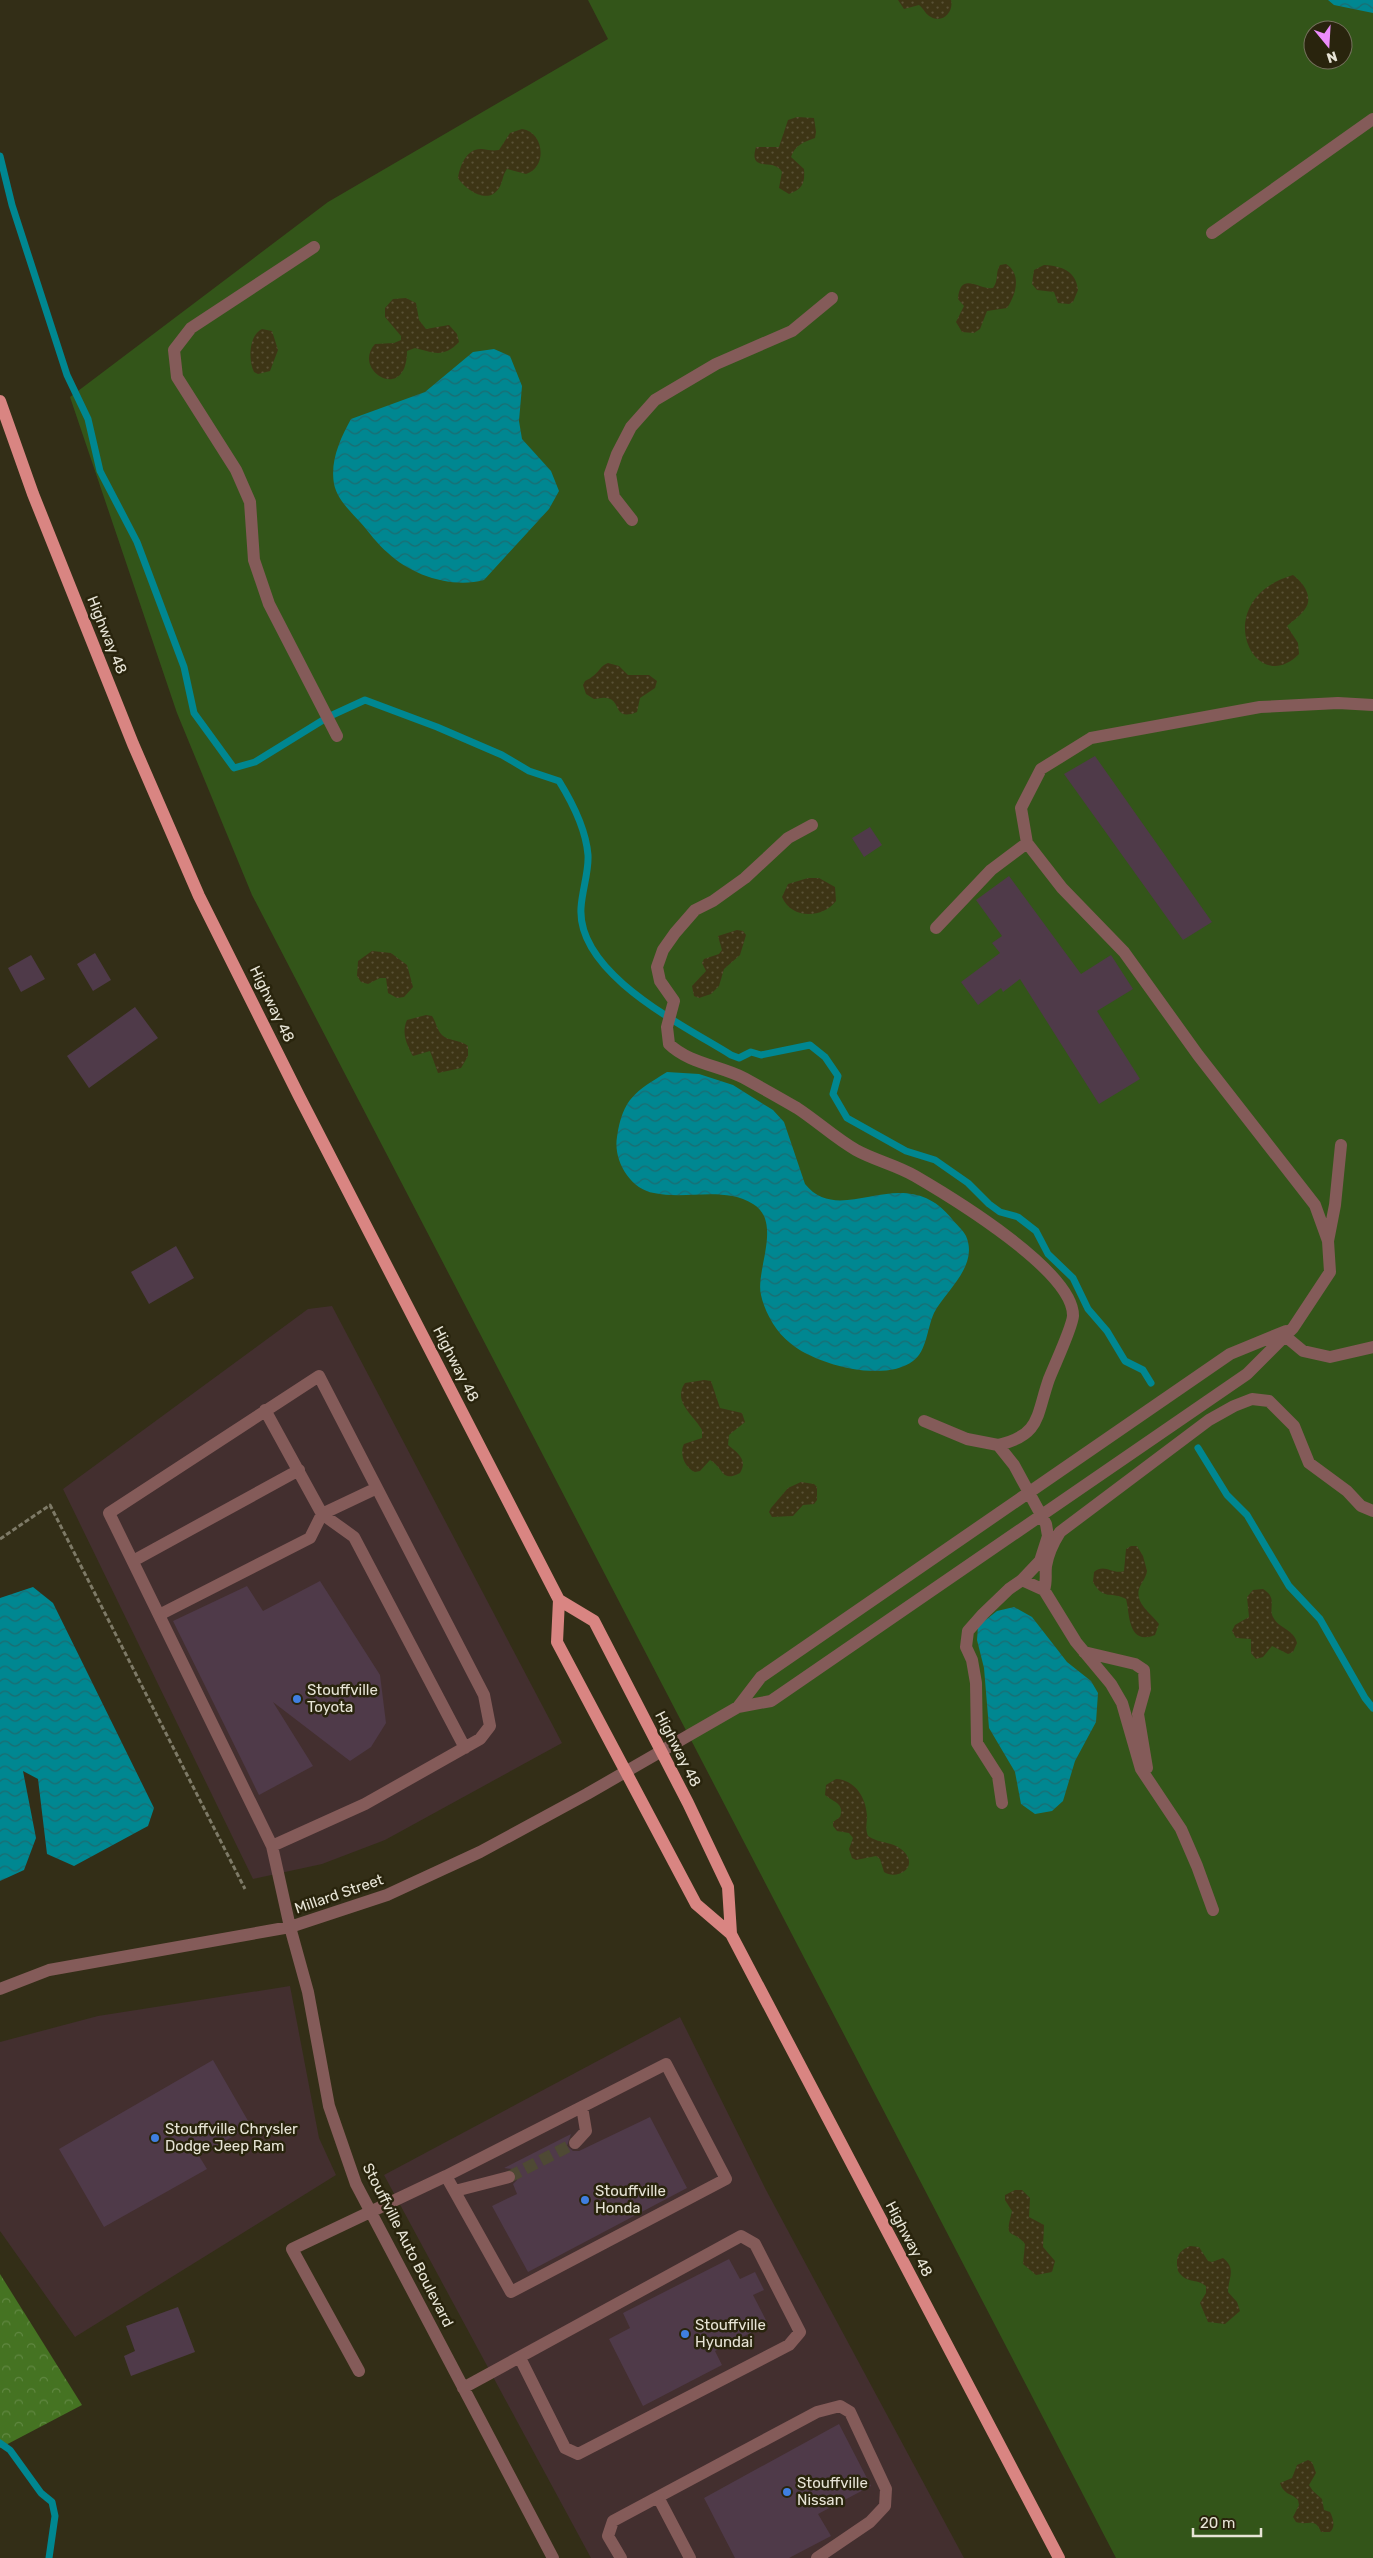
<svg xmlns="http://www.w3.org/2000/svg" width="1373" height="2558" font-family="Rubik,sans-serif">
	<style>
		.commercial { fill: #432f2f }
		.green { fill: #335519; fill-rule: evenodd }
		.forest { fill: url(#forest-crowns) }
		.sand { fill: url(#sand-dots) }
		.water { fill: url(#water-waves) }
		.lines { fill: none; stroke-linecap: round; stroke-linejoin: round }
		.stream { stroke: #008791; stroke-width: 7 }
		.building { fill: #4f3a49 }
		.minor-tunnel { stroke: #4e4934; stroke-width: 12; stroke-dasharray: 12 6; stroke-linecap: butt }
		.path { stroke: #7e7a67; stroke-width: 3; stroke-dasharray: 5 2.5; stroke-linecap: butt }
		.minor { stroke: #845b59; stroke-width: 12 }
		.major { stroke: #d98582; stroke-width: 12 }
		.shop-dot { fill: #3f7fe0; stroke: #29240d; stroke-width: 2 }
		.labels { text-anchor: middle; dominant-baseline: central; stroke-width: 5; stroke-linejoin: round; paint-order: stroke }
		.street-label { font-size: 15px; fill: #e7e4d6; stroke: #29240d }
		.poi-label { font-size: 15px; fill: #e7e4d6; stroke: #29240d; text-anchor: start }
	</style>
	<defs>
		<pattern id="forest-crowns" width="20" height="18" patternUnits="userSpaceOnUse" patternTransform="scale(1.25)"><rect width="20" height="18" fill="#457322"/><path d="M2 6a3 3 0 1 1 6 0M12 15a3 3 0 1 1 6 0" fill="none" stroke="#608741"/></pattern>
		<pattern id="sand-dots" width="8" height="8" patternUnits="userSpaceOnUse" patternTransform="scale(1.25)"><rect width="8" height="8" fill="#3d3515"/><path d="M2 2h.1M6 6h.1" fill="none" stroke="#595236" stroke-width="1.8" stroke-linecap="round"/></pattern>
		<pattern id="water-waves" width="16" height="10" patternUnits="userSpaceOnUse" patternTransform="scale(1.25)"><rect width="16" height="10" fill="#008791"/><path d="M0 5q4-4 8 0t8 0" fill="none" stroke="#1c6c71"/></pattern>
	</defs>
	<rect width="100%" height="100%" fill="#332e17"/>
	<path class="commercial" d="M332,1306L562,1743L385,1840L322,1864L253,1879L63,1489L308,1309Z
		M290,1986L319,2138L336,2175L75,2337L0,2231V2042L98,2016Z
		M680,2017L766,2190L964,2558H591L384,2175Z"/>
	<path class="green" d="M588,0H1373V2558H1116L252,895L177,713L70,397L328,202L608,39ZM1313,30H1343V60H1313Z"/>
	<path class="forest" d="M0,2274L82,2405L0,2448Z"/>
	<path class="sand" d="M898,0H951C954,11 943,24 931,17C926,15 924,9 919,5L904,9Z
		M797,117L814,118L816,132L815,138C804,142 795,145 791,157L804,169C805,183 803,189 789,194L779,188L782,172C774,157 748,174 756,147H779L788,120Z
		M522,129C544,132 548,167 526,174L507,169C502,176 503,182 499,188C488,206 465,189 458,178C460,165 467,148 482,149C489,150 492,151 499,150L510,133Z
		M1006,264C1022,274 1016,295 1007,308L987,311L980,329L974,333L962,332L956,322L964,306L958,299C960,270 979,290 993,288C999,280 995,273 1000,265Z
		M1044,265C1062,266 1076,271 1078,290L1073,302L1069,304L1058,303L1054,292L1037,290L1032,284L1034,270Z
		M406,298L416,303L419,320L426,329L449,325L457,334L459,342C444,358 434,353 415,348L407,351C407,404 351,371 375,344L394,343L401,340V336L385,317V308L393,299Z
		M262,329L272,331L278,350L270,371L258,374L254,372C248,360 249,335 262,329Z
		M1293,575C1303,582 1314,597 1305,609C1301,615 1293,621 1287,626L1298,643L1299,654C1254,700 1207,600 1293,575Z
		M608,663L619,666L628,675H649L657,681L655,688L640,698L637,712C612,722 622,699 606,698C602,697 597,699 594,699L586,694L583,685L585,681C599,675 599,666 608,663Z
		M808,878H819L835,887L836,901C822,919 791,919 782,897L788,884Z
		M737,930L743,931L746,935L740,955L724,969L719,986L711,994L699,998L694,996L692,986L706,971L702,963L704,959L719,954L722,950L718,936Z
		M372,951L391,953L407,965L413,987L404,997L397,998L388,993L386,978H380L368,984L361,982L357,976L358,961Z
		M426,1015L432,1016C436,1022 437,1030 442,1035C448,1041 461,1040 468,1046V1056L461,1068L438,1073L430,1051L413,1056C407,1045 401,1033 407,1020Z
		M704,1380L711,1381L720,1408L742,1413L745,1422L729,1435L728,1445C738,1453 748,1460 740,1473C721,1483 724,1468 710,1460L700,1471L695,1472C685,1468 679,1454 684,1444L702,1438V1430C694,1415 672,1402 685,1383Z
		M801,1482L814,1484L817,1487V1500L814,1504L803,1505L793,1516L772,1517L769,1512L771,1508L788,1488Z
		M1131,1546H1137L1143,1556L1147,1571C1146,1578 1141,1583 1139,1589C1135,1604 1152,1614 1159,1624L1155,1635C1127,1646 1130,1613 1126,1599C1112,1591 1103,1601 1093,1582L1094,1572C1105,1563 1112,1575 1124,1571L1126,1549Z
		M1263,1589C1278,1598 1268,1607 1273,1617C1279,1629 1294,1629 1297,1643L1293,1652L1288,1654L1272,1646L1263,1657L1256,1659L1251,1653V1639L1236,1638L1232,1631L1235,1625L1249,1617L1247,1597L1253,1590Z
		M836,1779C855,1780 866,1797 867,1816C867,1823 865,1829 868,1836C881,1845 895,1840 906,1854C917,1869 896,1880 884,1872L880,1859L876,1856L856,1860L852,1858L849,1849L853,1838L849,1833L837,1831L833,1826V1822L840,1817C845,1803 833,1802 825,1795L826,1785Z
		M1015,2190H1022L1030,2198L1029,2217L1044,2225L1043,2247L1055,2261L1052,2272L1036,2275L1023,2264L1025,2244C1011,2227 1004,2242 1012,2211L1005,2200V2195Z
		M1190,2246L1199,2247L1208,2261L1212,2262L1223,2258C1237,2269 1228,2278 1228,2292L1237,2302L1240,2311L1225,2324L1208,2322L1200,2303L1206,2293V2286C1196,2278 1186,2284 1178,2271C1175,2258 1178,2251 1190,2246Z
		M1308,2460L1312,2462L1316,2473L1309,2485L1313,2491L1322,2499L1324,2510L1330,2512C1333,2518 1336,2527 1330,2532H1321C1315,2517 1308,2526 1296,2522L1293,2517L1299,2505L1298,2500C1291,2493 1284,2495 1280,2483L1292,2478L1297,2465Z"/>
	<path class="water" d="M1328,0H1373V13L1334,5Z
		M494,349L510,356L522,386L519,421L522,439L551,471L559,491L549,509L484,580C452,589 411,575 388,553C377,544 369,532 360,522C350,511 337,499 334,484C330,461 340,439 351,419L425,392L473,352Z
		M667,1072L699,1074L733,1085L773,1110L784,1122L805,1184C842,1230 903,1158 952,1219C956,1224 963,1230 966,1236C979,1266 946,1290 934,1313C927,1328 927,1351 913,1361C884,1383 816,1365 790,1343C776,1332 765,1313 761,1295C755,1271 783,1222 753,1204C724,1186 686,1200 654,1193C630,1189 613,1160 617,1137C623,1098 635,1092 667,1072Z
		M33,1587L53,1603L154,1808L148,1826L74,1866L47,1854L38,1779L23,1771L36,1838L24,1870L0,1881V1598Z
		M1014,1607L1032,1617L1067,1662L1091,1681L1098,1693L1096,1722L1075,1761L1063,1801L1052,1811L1035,1814L1021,1804L1015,1772L989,1728L984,1668L977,1640L978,1626L997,1611Z"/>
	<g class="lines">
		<path class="stream" d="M0,156L12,205L67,375L88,419L100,471L137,542L184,667L194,713L234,768L255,762L328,717L365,700L437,727L502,755L529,771L559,781C572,802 586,830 588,855C589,872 582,890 581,908C577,974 683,1025 731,1055L739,1058L751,1052L761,1055L810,1045L825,1057L838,1076L833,1094L847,1118L906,1151L935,1160L968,1183L989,1204L1000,1212L1018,1217L1036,1231L1048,1254L1073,1278L1088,1309L1107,1331L1125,1361L1143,1370L1151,1383
			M1198,1448L1227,1495L1247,1515L1289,1586L1320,1619L1365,1698L1373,1708
			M0,2443L10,2450L41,2493L52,2502L55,2516L49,2558"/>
	</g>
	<path class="building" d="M1095,756L1212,922L1183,940L1064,774Z
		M870,827L882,845L864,857L852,838Z
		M1009,876L1081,974L1111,955L1133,989L1097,1011L1140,1079L1099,1104L1020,979L1003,992L1001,988L978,1005L961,982L1000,953L992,943L1002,936L976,900Z
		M95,953L111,980L93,991L77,964Z
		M31,955L45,979L21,992L8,968Z
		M135,1007L158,1038L89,1088L67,1056Z
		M176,1246L194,1278L149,1304L131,1272Z
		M320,1581L380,1675L386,1723L371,1747L350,1761L273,1702L313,1766L259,1795L173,1621L247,1586L263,1611Z
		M213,2060L251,2126L199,2156L207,2169L104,2227L59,2149Z
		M650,2117L687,2188L528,2272L492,2206L517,2194L513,2184L517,2180V2175L512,2169L504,2168L571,2134L567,2146L573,2151H579Z
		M729,2259L740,2279L755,2272L764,2290L753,2295L768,2324L715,2351L722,2365L643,2406L609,2339L630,2328L623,2313Z
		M178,2307L195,2352L131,2376L124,2356L135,2351L126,2326Z
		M839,2424L871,2486L818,2514L831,2536L789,2558H735L704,2498Z"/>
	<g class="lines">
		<path class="minor-tunnel" d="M509,2177L575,2143"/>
		<path class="path" d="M0,1539L50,1505L245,1889"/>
		<path class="minor" d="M1212,233L1373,119
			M314,247L191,328L174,350L177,377L236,470L250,502L254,560L269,604L337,736
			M632,520L614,497L610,474L617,454L631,427L655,400L716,364L792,331L832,298
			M812,825L788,838L745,878L713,901L695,910L675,933L663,950L657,967L660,981L674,1001L667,1027L669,1044C688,1063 721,1066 744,1078C762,1088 780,1098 797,1108C817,1121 835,1138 856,1150C874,1160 896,1165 915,1176C951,1197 1074,1271 1073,1316C1072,1328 1054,1366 1049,1379C1036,1416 1041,1435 998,1445
			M936,928L991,870L1027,843
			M1328,1241L1335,1205L1341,1145
			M1285,1336L1303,1351L1330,1357L1373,1347
			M265,1410L322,1514L354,1537L465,1748
			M924,1421L967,1439L998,1445L1014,1465L1046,1524L1048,1536L1040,1561L1022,1580
			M133,1561L299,1470
			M1044,1590C1047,1581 1045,1576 1046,1566C1048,1554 1053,1543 1060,1532L1209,1420L1234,1406L1252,1399L1269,1401L1294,1426L1309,1463L1347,1491L1361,1506L1373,1511
			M159,1615L310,1538L322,1514L377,1488
			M1084,1652L1135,1664L1144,1670L1145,1689L1138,1714L1147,1768
			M738,1707L761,1677L1230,1354L1286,1331
			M1002,1803L998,1776L977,1743L976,1683L972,1660L966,1647L968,1631L983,1614L1009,1589L1022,1580L1044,1590L1076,1642L1111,1684L1122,1703L1141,1769L1181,1829L1197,1866L1213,1910
			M272,1846L365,1804L480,1739L490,1726L484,1695L319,1376L109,1513L272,1846L290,1927L308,1992L329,2106L356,2184L553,2558
			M0,1989L49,1970L290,1927L387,1895L480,1852L587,1794L738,1707L771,1701L1247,1374L1293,1328L1330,1272L1328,1241L1315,1205L1198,1055L1124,952L1062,888L1027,843L1021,808L1041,769L1091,738L1260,707L1338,703L1373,705
			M575,2143L586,2131L582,2107
			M455,2191L509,2177
			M359,2371L292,2249L446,2176L511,2292L726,2179L666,2064L446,2176
			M463,2388L741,2236L755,2244L800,2332L789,2345L578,2454L565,2448L520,2358
			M658,2497L690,2558
			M621,2558L608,2536L613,2521L817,2412L840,2406L850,2412L886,2489L885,2506L870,2522L817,2558"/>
		<path class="major" d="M0,401L33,494L133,744L199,896L299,1096L559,1600L557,1642L696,1904L731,1934L1059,2558
			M559,1600L594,1621L688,1803L728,1887L731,1934"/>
	</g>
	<g class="shop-dot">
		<circle cx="297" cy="1699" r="5"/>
		<circle cx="155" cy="2138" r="5"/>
		<circle cx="585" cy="2200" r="5"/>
		<circle cx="685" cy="2334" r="5"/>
		<circle cx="787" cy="2492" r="5"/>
	</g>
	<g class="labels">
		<g class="street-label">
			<text transform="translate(107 635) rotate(68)">Highway 48</text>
			<text transform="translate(272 1004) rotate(64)">Highway 48</text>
			<text transform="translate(456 1364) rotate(63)">Highway 48</text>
			<text transform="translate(678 1749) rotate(63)">Highway 48</text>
			<text transform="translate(339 1894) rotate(-19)">Millard Street</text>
			<text transform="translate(909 2239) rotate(62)">Highway 48</text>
			<text transform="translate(408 2245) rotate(63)">Stouffville Auto Boulevard</text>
		</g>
		<g class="poi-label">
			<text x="307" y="1690">Stouffville<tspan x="307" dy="17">Toyota</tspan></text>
			<text x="165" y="2129">Stouffville Chrysler<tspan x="165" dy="17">Dodge Jeep Ram</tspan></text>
			<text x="595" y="2191">Stouffville<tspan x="595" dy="17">Honda</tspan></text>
			<text x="695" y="2325">Stouffville<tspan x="695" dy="17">Hyundai</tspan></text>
			<text x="797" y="2483">Stouffville<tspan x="797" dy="17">Nissan</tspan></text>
		</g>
	</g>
	<g transform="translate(1328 45) rotate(162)"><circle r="24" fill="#29240d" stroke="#75715d"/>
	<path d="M0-4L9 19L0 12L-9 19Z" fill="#ec8cfb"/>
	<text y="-8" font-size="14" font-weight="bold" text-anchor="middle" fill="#e7e4d6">N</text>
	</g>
	<path d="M1193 2528v8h68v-8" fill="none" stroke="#e7e4d6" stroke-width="2.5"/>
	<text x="1200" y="2528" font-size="15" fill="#e7e4d6" stroke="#29240d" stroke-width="4" paint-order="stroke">20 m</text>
</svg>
